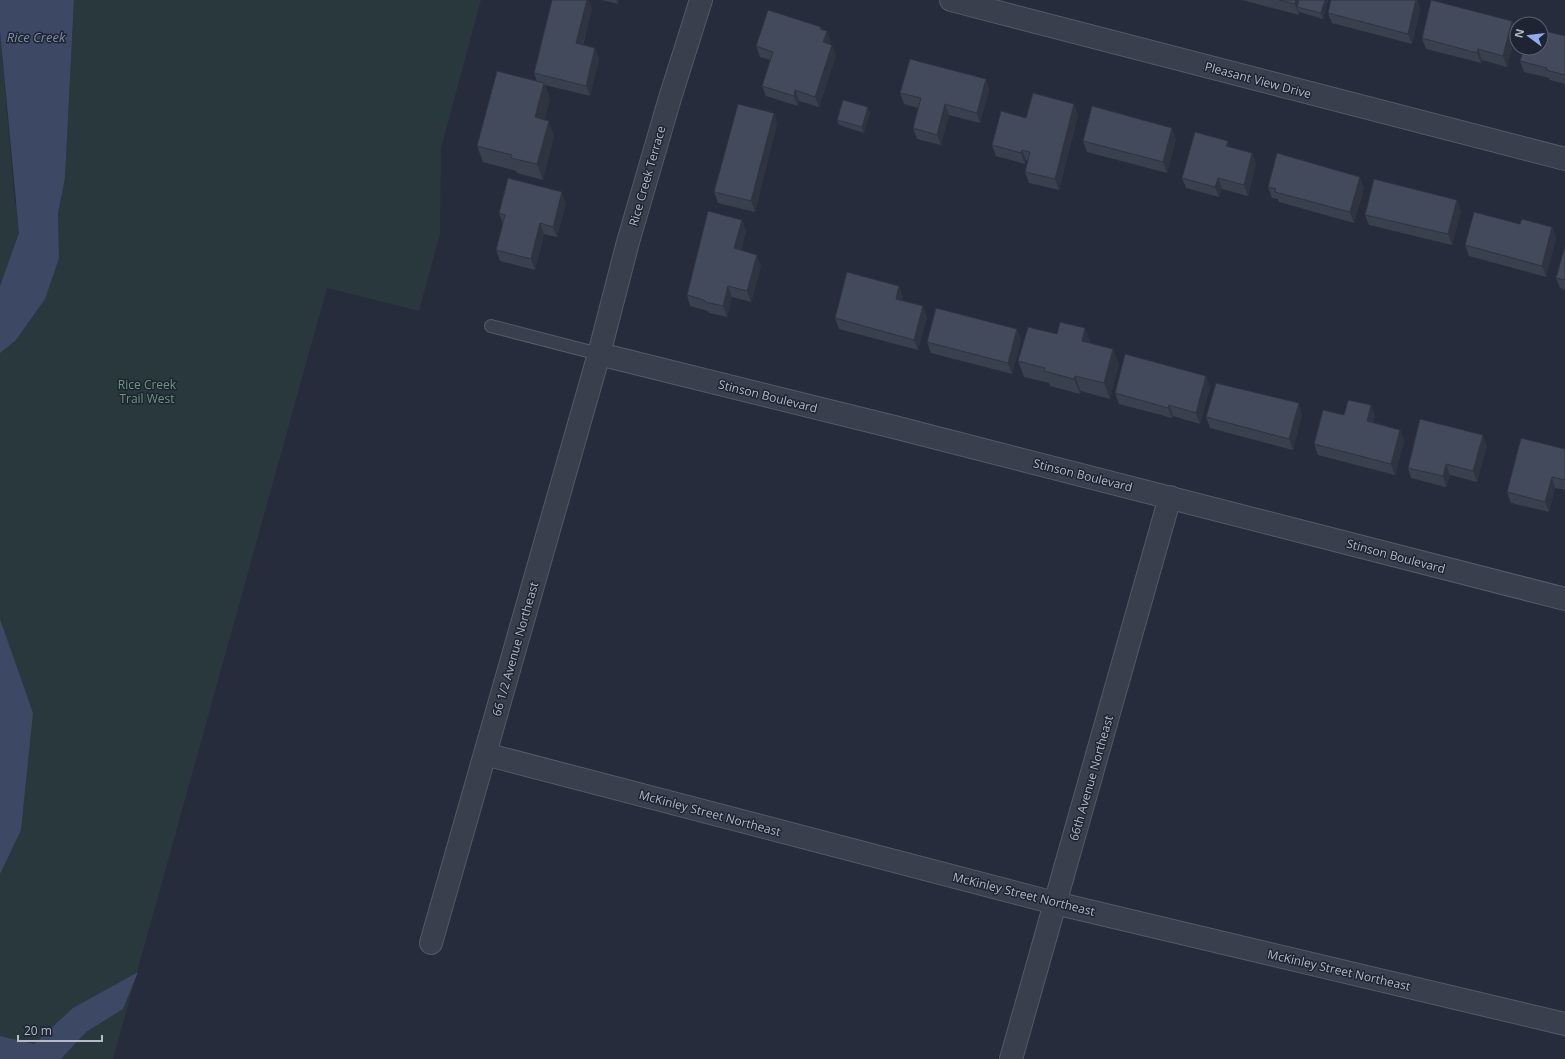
<svg xmlns="http://www.w3.org/2000/svg" width="1565" height="1059" font-family="'Open Sans',sans-serif">
	<style>
		.green { fill: #28383d }
		.water { fill: #3c4864 }
		.lines { fill: none; stroke-linecap: round; stroke-linejoin: round }
		.lane-casing { stroke: #545a68; stroke-width: 14 }
		.street-casing { stroke: #545a68; stroke-width: 24 }
		.lane { stroke: #393f4d; stroke-width: 12 }
		.street { stroke: #393f4d; stroke-width: 22 }
		.wall { fill: #39404e }
		.shaded-wall { fill: #2e3440 }
		.building { fill: #424a5b; stroke: #2e3440 }
		.labels { text-anchor: middle; dominant-baseline: central; stroke-width: 3; stroke-linejoin: round; paint-order: stroke }
		.street-label { font-size: 12px; fill: #b5bac8; stroke: #1e2432 }
		.park-label { font-size: 12px; fill: #6e977d; stroke: #1e2432 }
		.water-label { font-size: 13px; font-style: italic; fill: #7f8dad; stroke: #1e2432 }
	</style>
	<rect width="100%" height="100%" fill="#262c3c"/>
	<path class="green" d="M74,0H481L441,148L440,234L419,311L327,288L113,1059H0V31L15,204L58,215L65,178Z"/>
	<path class="water" d="M0,0H74L65,178L58,214L59,258L45,299L16,340L0,353V286L19,233L0,31Z
		M0,619L33,713L21,830L0,874Z
		M138,972L123,1009L86,1032L61,1059H0V1036L34,1044L73,1008Z"/>
	<g class="lines">
		<g class="lane-casing">
			<path id="lane" d="M491,326L599,354"/>
		</g>
		<g class="street-casing">
			<path id="street" d="M951,0L1565,159
				M599,354L894,427L1565,599
				M485,754L1055,903L1565,1024
				M431,943L599,354L628,242L670,98L701,0
				M1011,1059L1170,497"/>
		</g>
		<use href="#lane" class="lane"/>
		<use href="#street" class="street"/>
	</g>
	<path class="wall" d="M602,0H619L618,4Z
		M1242,0H1328L1323,19L1299,12V15Z
		M1331,0H1417L1420,10L1412,44L1332,23L1328,13Z
		M592,8L583,45L599,59L590,96L545,85L550,99L544,120L554,136L543,180L517,173L516,171L483,162L477,146L537,82L534,73Z
		M1512,21L1516,32L1507,67L1482,60L1481,63L1426,49L1422,38Z
		M821,27L822,29L831,42L830,44L836,56L819,107L799,101L798,106L766,96L762,86L770,60L760,57L756,46Z
		M1565,36V84L1550,80L1549,78L1524,72L1520,61Z
		M986,79L989,90L980,123L949,115L941,145L917,139L913,128L918,108L904,104L900,93Z
		M1074,104L1078,115L1059,190L1029,183L1025,172L1028,161L1026,160L1025,164L996,156L992,145L1026,118Z
		M870,113L864,133L839,125L837,120Z
		M777,124L755,212L718,203L714,192Z
		M1176,139L1167,173L1087,152L1083,141Z
		M1252,153L1256,164L1248,196L1222,189L1219,197L1186,188L1182,178Z
		M1268,187L1364,188L1354,223L1279,202L1278,199L1272,198Z
		M566,203L557,237L544,234L535,270L500,261L496,250L503,224L499,213Z
		M1461,211L1452,245L1369,225L1365,215Z
		M742,220L746,231L741,250L761,266L751,302L732,297L727,317L709,313L708,311L690,306L687,295Z
		M1520,224L1552,227L1556,238L1546,277L1469,256L1465,245Z
		M1565,246V290L1560,288L1556,278Z
		M899,286L903,297L902,301L927,317L918,350L839,329L835,318Z
		M1017,329L1021,340L1012,374L931,353L927,342Z
		M1090,343L1119,364L1110,399L1081,391L1080,394L1050,386L1049,383L1024,377L1018,361Z
		M1206,376L1210,387L1200,424L1173,416L1172,418L1119,404L1115,393Z
		M1371,405L1375,416L1373,423L1400,430L1404,441L1395,475L1318,455L1314,444L1344,415Z
		M1302,414L1293,450L1210,428L1206,417Z
		M1487,446L1477,482L1450,475L1446,487L1411,478L1408,468Z
		M1565,449V490L1555,488L1549,512L1511,503L1507,492Z"/>
	<path class="shaded-wall" d="M587,0H589L592,8L580,54L576,43Z
		M616,0H619L618,4Z
		M1296,0H1303L1297,7L1299,12V15L1295,4Z
		M1325,0H1328L1323,19L1321,13Z
		M1416,0L1420,10L1412,44L1408,34Z
		M1512,21L1516,32L1507,67L1503,56Z
		M821,27L825,37L827,31L831,42L827,53L823,42L820,29Z
		M832,45L836,56L819,107L815,97Z
		M595,48L599,59L590,96L586,86Z
		M1478,49L1482,60L1481,63L1477,53Z
		M986,79L989,90L980,123L977,113Z
		M544,83L550,99L541,133L535,117Z
		M795,90L799,101L798,106L794,96Z
		M945,104L949,115L941,145L937,135Z
		M1074,104L1078,115L1059,190L1055,179Z
		M868,107L870,113L864,133L862,127Z
		M774,113L777,124L755,212L751,201Z
		M549,121L554,136L543,180L537,164Z
		M1172,128L1176,139L1167,173L1163,162Z
		M1228,141L1232,152L1226,146Z
		M1022,150L1026,160L1025,164L1021,153Z
		M1252,153L1256,164L1248,196L1244,185Z
		M1360,177L1364,188L1354,223L1350,212Z
		M1218,178L1222,189L1219,197L1215,187Z
		M562,192L566,203L557,237L553,227Z
		M1457,200L1461,211L1452,245L1448,234Z
		M742,220L746,231L738,259L734,248Z
		M540,223L544,234L535,270L531,259Z
		M1552,227L1556,238L1546,277L1542,266Z
		M757,255L761,266L751,302L747,291Z
		M728,286L732,297L727,317L723,306Z
		M899,286L903,297L899,310L896,299Z
		M923,306L927,317L918,350L914,340Z
		M1085,328L1091,344L1082,341Z
		M1017,329L1021,340L1012,374L1008,363Z
		M1113,349L1119,364L1110,399L1104,383Z
		M1075,376L1081,391L1080,394L1074,379Z
		M1206,376L1210,387L1200,424L1196,413Z
		M1299,403L1302,414L1293,450L1289,439Z
		M1169,405L1173,416L1172,418L1168,408Z
		M1371,405L1375,416L1370,432L1367,421Z
		M1400,430L1404,441L1395,475L1391,464Z
		M1483,435L1487,446L1477,482L1473,471Z
		M1446,464L1450,475L1446,487L1443,476Z
		M1552,477L1555,488L1549,512L1545,502Z"/>
	<path class="building" d="M552,0H587L576,43L595,48L586,86L534,73Z
		M1279,0H1296L1295,4Z
		M1299,0H1325L1321,13L1297,7Z
		M1331,0H1416L1408,34L1328,13Z
		M1431,0L1512,21L1503,56L1478,49L1477,53L1422,38Z
		M768,10L821,27L820,29L827,31L823,42L832,45L815,97L795,90L794,96L762,86L773,52L756,46Z
		M1541,30L1565,36V75L1546,70L1547,68L1520,61L1524,48H1541Z
		M910,59L986,79L977,113L945,104L937,135L913,128L921,98L900,93Z
		M497,71L544,83L535,117L549,121L537,164L511,158L512,155L477,146Z
		M1033,93L1074,104L1055,179L1025,172L1030,152L1022,150L1021,153L992,145L1001,111L1026,118Z
		M843,100L868,107L862,127L837,120Z
		M738,104L774,113L751,201L714,192Z
		M1092,106L1172,128L1163,162L1083,141Z
		M1195,132L1228,141L1226,146L1252,153L1244,185L1218,178L1215,187L1182,178Z
		M1277,153L1360,177L1350,212L1275,192L1276,189L1268,187Z
		M508,178L562,192L553,227L540,223L531,259L496,250L505,215L499,213Z
		M1374,179L1457,200L1448,234L1365,215Z
		M708,211L742,220L734,248L757,255L747,291L728,286L723,306L705,302L704,300L687,295Z
		M1474,212L1520,224L1522,219L1552,227L1542,266L1465,245Z
		M1565,246V280L1556,278Z
		M847,272L899,286L896,299L923,306L914,340L835,318Z
		M936,308L1017,329L1008,363L927,342Z
		M1060,322L1085,328L1082,341L1113,349L1104,383L1075,376L1074,379L1044,371L1045,368L1018,361L1028,327L1057,334Z
		M1125,354L1206,376L1196,413L1169,405L1168,408L1115,393Z
		M1216,383L1299,403L1289,439L1206,417Z
		M1348,400L1371,405L1367,421L1400,430L1391,464L1314,444L1323,410L1344,415Z
		M1420,419L1483,435L1473,471L1446,464L1443,476L1408,468Z
		M1521,438L1565,449V480L1552,477L1545,502L1507,492Z"/>
	<g class="labels">
		<g class="street-label">
			<text transform="translate(1258 80) rotate(15)">Pleasant View Drive</text>
			<text transform="translate(647 176) rotate(-74)">Rice Creek Terrace</text>
			<text transform="translate(768 396) rotate(14)">Stinson Boulevard</text>
			<text transform="translate(1083 475) rotate(14)">Stinson Boulevard</text>
			<text transform="translate(1396 556) rotate(15)">Stinson Boulevard</text>
			<text transform="translate(515 649) rotate(-74)">66 1/2 Avenue Northeast</text>
			<text transform="translate(1091 778) rotate(-74)">66th Avenue Northeast</text>
			<text transform="translate(710 813) rotate(15)">McKinley Street Northeast</text>
			<text transform="translate(1024 894) rotate(14)">McKinley Street Northeast</text>
			<text transform="translate(1339 970) rotate(13)">McKinley Street Northeast</text>
		</g>
		<g class="park-label">
			<text x="147" y="384">Rice Creek<tspan x="147" dy="14">Trail West</tspan></text>
		</g>
		<g class="water-label">
			<text x="36" y="37">Rice Creek</text>
		</g>
	</g>
	<g transform="translate(1529 36) rotate(285)"><circle r="19" fill="#1e2432" stroke="#5a606e"/>
	<path d="M0-3L7 15L0 10L-7 15Z" fill="#91aaf1"/>
	<text y="-6" font-size="11" font-weight="bold" text-anchor="middle" fill="#b5bac8">N</text>
	</g>
	<path d="M18 1035v6h84v-6" fill="none" stroke="#b5bac8" stroke-width="2"/>
	<text x="24" y="1035" font-size="12" fill="#b5bac8" stroke="#1e2432" stroke-width="3" paint-order="stroke">20 m</text>
</svg>
